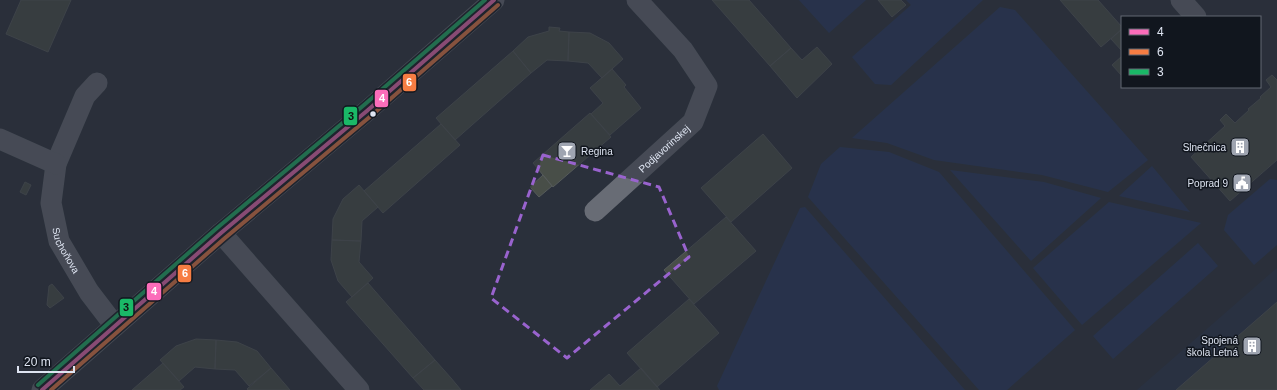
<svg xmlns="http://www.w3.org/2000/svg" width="1277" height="390" font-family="Arial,sans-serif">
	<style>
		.built { fill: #29344b }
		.green { fill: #263760 }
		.building { fill: #484e48; stroke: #555a5a }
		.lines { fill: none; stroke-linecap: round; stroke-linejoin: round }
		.minor { stroke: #686c75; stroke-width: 21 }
		.bus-1-casing { stroke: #11161e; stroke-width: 7 }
		.bus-2-casing { stroke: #11161e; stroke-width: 7 }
		.bus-3-casing { stroke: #11161e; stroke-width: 7 }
		.bus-1 { stroke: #fb6dba; stroke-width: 4 }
		.bus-2 { stroke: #f77d43; stroke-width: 4 }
		.bus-3 { stroke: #1ab867; stroke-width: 4 }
		.marked { fill: none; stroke: #9963ce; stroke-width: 3; stroke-dasharray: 8 5; stroke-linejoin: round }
		.bus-dot { fill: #dee4f1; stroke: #11161e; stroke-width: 1.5 }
		.labels { text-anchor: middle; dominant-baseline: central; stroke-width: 3; stroke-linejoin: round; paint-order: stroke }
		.poi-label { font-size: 10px; fill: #dee4f1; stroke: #11161e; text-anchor: end }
		.street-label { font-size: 10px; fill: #dee4f1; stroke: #11161e }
		.line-badge { stroke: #11161e; stroke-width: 1.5 }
		.badge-label { font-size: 11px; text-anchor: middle; font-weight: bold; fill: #fff }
		.pale-badge-label { font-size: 11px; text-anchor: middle; font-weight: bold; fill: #111 }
	</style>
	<rect width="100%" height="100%" fill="#2a303b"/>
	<path class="built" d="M1277,268V390H1137Z"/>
	<path class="green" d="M799,0H866L829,33Z
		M906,0H983L891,85L875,84L852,57L911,5Z
		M1000,7L1015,10L1148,160L1108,192L1042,175L934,160L887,143L852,138Z
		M840,147L889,152L939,172L1075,330L1007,390H979L808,197L821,164Z
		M1152,166L1190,212L1119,196Z
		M950,170L1044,182L1101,198L1031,261Z
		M1270,179L1277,180V245L1254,265L1224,230L1228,215Z
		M1109,202L1201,223L1082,325L1033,268Z
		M805,207L965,390H719L717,386L800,208Z
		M1198,243L1218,266L1113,359L1093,336Z"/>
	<path class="building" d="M21,0H71L48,52L6,34Z
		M712,0H749L791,48L770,66Z
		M878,0H901L906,5L892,17Z
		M1060,0H1098L1122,27V29L1101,47Z
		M549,27L560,28L559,31L569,32L568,61L547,60L531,73L513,51L528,37L549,31Z
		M1122,29V51L1111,39Z
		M569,32L590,33L609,43L623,59L602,78L588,63L568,61Z
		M817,47L832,64L797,98L770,66L791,48L802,60Z
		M513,51L531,73L455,140L436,118Z
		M1122,56V76L1112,65Z
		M612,69L626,85L624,87L641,108L610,135L591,114L603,103L590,88Z
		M1272,75L1277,80V160L1230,201L1191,157L1225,126L1220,120L1226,114L1235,123L1249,110L1248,109L1261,98L1260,97L1271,87L1266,80Z
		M590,113L611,137L553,187L533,163Z
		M441,124L460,145L383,213L364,191Z
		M763,134L792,168L731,222L701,188Z
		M543,175L552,186L539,197L530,187Z
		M25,182L31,185L26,195L20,192Z
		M359,185L378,207L362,221L361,241L332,240L333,219L343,199Z
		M726,217L756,251L694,304L664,270Z
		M332,240L361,241L359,262L373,278L352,297L338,281L331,260Z
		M368,283L435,360L413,378L346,302Z
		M52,284L64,298L50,308L47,305L49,286Z
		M689,299L719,333L657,387L627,353Z
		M1277,302V390H1176Z
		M196,339L216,340L215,369L195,367L179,381L160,360L176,346Z
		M216,340L237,342L257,351L271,368L249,386L235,370L215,369Z
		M435,360L451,378L461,390H424L413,378Z
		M163,363L184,387L180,390H132Z
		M271,368L290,390H248L247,389Z
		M641,368L660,390H590L609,374L620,386Z"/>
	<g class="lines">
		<g class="minor">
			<path d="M1181,0L1196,17"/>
			<path id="s1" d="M97,83L85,96L56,164L51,203L59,241L89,292L115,326"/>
			<path d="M0,139L56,164"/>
			<path id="s2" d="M595,211L693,122L707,86L683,50L637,0"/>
			<path d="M221,233L359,390"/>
			<path d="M42,390L221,233L368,110L494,0"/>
		</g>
		<g class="bus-1-casing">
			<path id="bus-1" d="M42,390L221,233L368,110L494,0"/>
		</g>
		<g class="bus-2-casing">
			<path id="bus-2" d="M51,390L225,238L372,115L498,5"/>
		</g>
		<g class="bus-3-casing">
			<path id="bus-3" d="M38,385L217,228L364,105L485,0"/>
		</g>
		<use href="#bus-1" class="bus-1"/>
		<use href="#bus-2" class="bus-2"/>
		<use href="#bus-3" class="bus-3"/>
	</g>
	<path d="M0 0H1277V390H0ZM543,155L659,187L689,257L567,358L491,298Z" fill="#2a303b" fill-opacity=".55" fill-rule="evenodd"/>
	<path class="marked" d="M543,155L659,187L689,257L567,358L491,298Z"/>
	<defs>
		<g id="building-square" transform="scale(1)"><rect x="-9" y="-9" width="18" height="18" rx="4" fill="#9fa5b1" stroke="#11161e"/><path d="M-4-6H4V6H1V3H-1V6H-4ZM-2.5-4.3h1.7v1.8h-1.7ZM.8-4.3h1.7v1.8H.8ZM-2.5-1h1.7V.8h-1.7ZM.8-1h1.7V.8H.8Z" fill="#fff"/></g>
		<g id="bar-square" transform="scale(1)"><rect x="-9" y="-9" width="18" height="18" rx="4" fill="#9fa5b1" stroke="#11161e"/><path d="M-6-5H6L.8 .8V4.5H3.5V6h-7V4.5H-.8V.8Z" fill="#fff"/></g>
		<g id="civic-square" transform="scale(1)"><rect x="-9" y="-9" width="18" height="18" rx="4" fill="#9fa5b1" stroke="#11161e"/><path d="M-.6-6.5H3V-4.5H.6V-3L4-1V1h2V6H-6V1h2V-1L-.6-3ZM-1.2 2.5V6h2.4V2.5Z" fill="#fff"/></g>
	</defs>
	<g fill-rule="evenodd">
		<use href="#building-square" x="1240" y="147"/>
		<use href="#bar-square" x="567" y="151"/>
		<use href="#civic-square" x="1242" y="183"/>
		<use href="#building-square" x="1252" y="346"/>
	</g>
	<circle class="bus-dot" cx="373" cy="114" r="3.5"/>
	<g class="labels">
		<g class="poi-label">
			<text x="1226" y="147">Slnečnica</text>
			<text x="581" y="151" text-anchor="start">Regina</text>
			<text x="1228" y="183">Poprad 9</text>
			<text x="1238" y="340">Spojená<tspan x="1238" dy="12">škola Letná</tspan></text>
		</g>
		<g class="street-label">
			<text stroke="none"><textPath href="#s2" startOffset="93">Podjavorinskej</textPath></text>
			<text stroke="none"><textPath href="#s1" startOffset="181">Suchoňova</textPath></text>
		</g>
	</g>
	<g class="line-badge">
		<rect x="402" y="73" width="15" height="19" rx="4" fill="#f77d43"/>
		<rect x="374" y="89" width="15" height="19" rx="4" fill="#fb6dba"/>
		<rect x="343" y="106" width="15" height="20" rx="4" fill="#1ab867"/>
		<rect x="177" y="264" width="15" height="19" rx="4" fill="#f77d43"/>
		<rect x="146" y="282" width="16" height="19" rx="4" fill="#fb6dba"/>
		<rect x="119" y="298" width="15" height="19" rx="4" fill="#1ab867"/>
	</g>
	<g class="badge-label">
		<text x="409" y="86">6</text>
		<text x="382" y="102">4</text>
		<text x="185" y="277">6</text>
		<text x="154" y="295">4</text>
	</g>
	<g class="pale-badge-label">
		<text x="351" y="120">3</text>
		<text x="126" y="311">3</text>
	</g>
	<rect x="1121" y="16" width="140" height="72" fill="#11161e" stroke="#636872"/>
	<rect x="1129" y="29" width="20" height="6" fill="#fb6dba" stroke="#636872"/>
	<text x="1157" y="36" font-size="12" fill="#dee4f1">4</text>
	<rect x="1129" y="49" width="20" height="6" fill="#f77d43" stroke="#636872"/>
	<text x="1157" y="56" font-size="12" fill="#dee4f1">6</text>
	<rect x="1129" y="69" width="20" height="6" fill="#1ab867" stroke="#636872"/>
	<text x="1157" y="76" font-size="12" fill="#dee4f1">3</text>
	<path d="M18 366v6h56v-6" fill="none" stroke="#dee4f1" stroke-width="2"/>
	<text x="24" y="366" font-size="12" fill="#dee4f1" stroke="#11161e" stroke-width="3" paint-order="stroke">20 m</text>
</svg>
